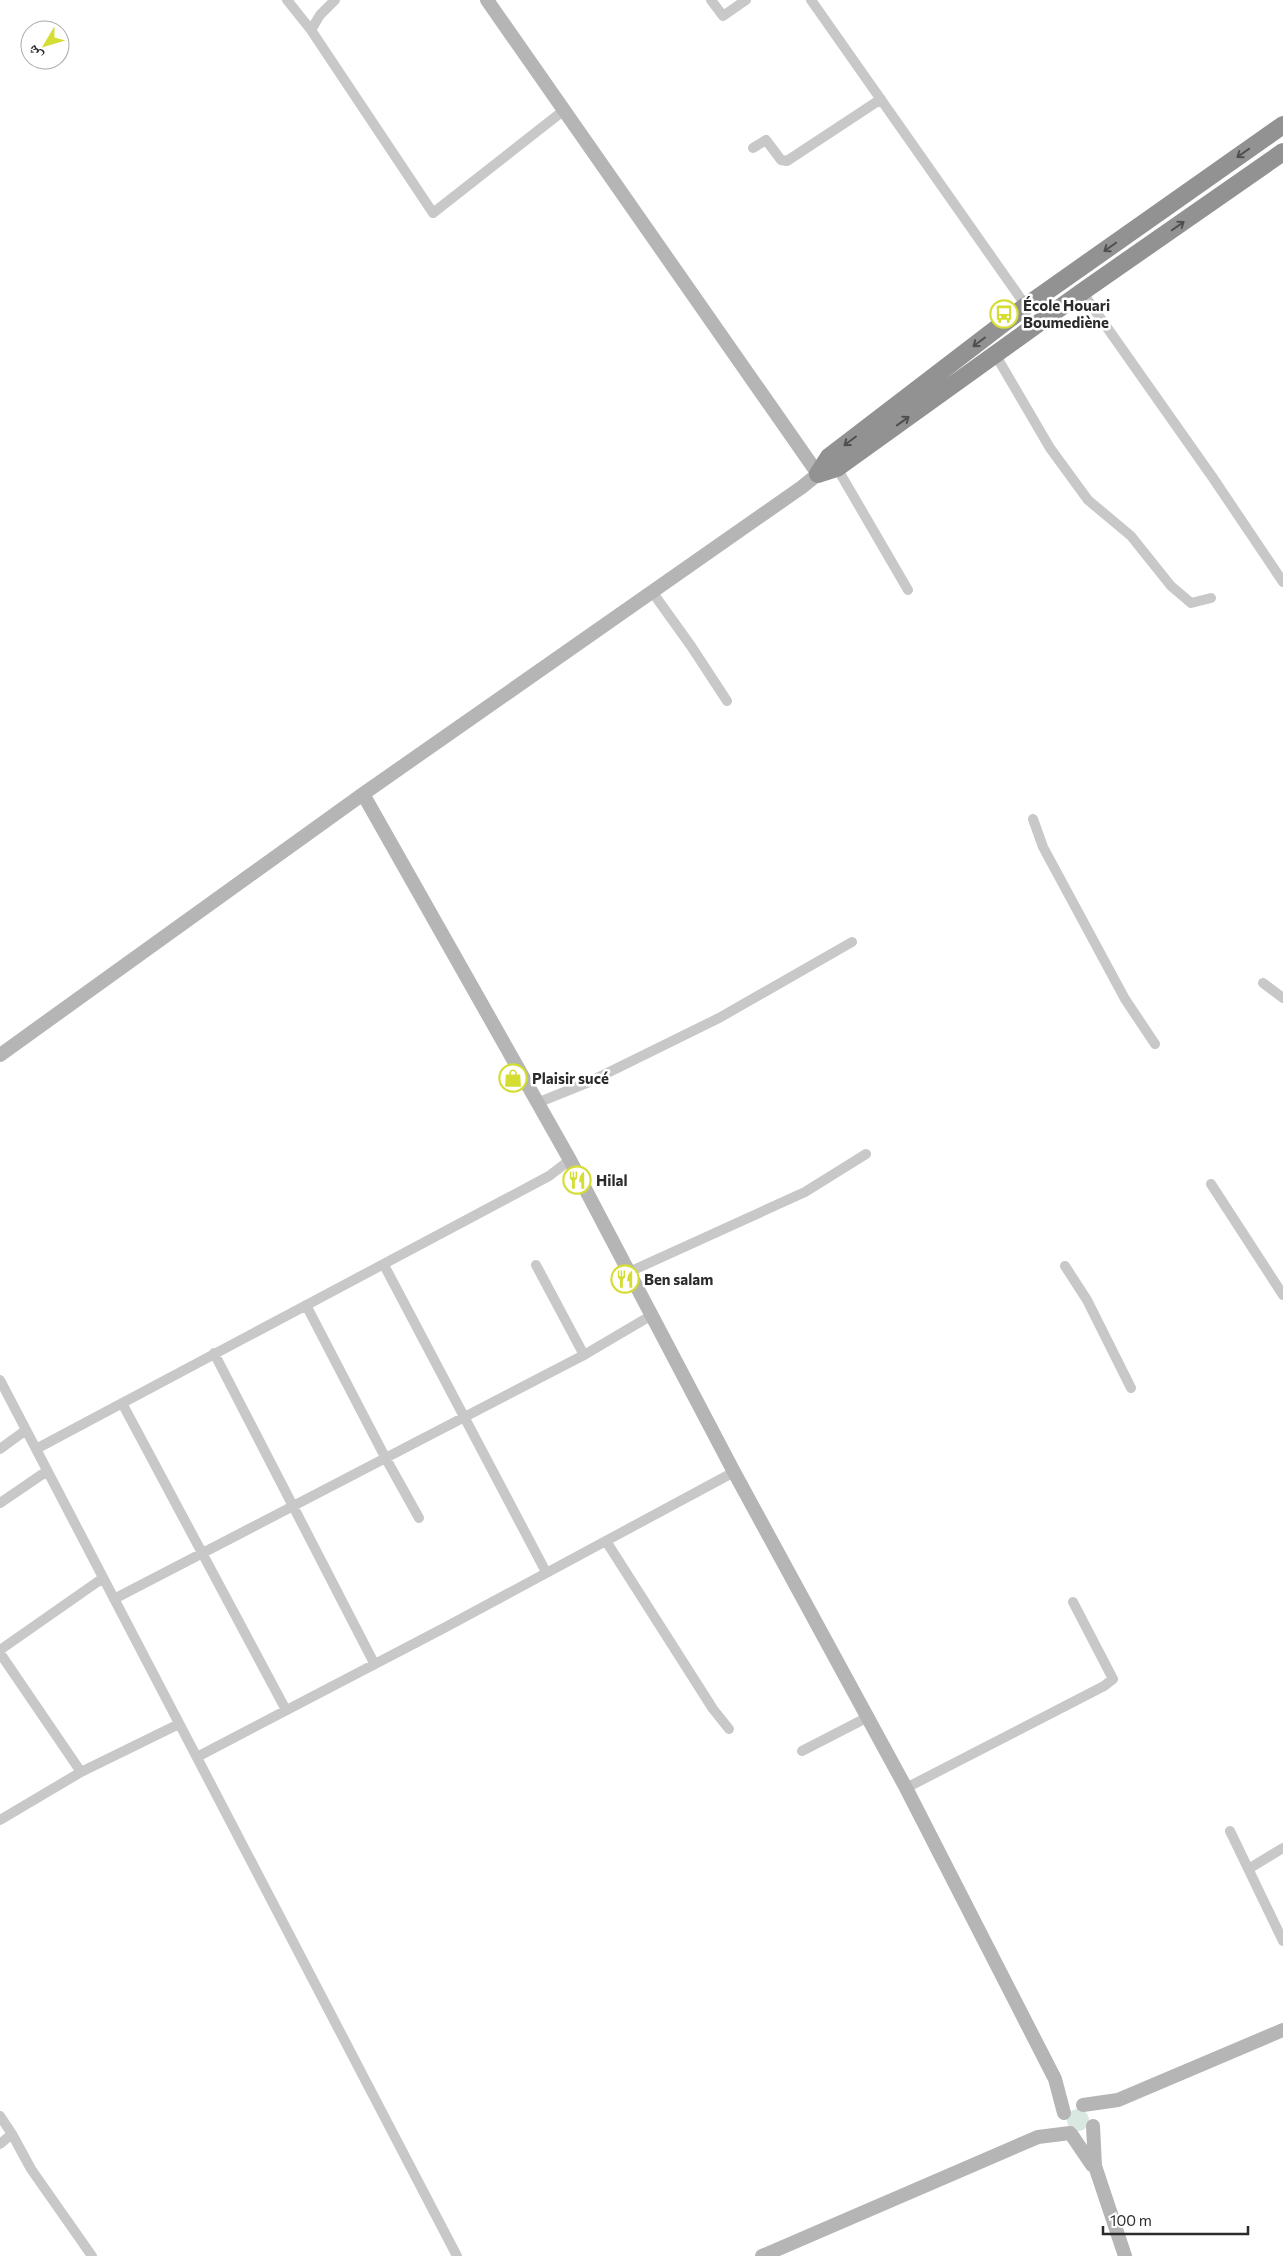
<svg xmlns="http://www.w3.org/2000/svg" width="1283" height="2256" font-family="Commissioner,'Noto Naskh Arabic',sans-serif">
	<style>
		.green { fill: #d9e9e2 }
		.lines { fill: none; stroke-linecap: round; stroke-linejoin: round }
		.street { stroke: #c8c8c8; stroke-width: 10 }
		.secondary { stroke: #b5b5b5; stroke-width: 14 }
		.highway { stroke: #929292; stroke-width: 18 }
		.oneway { stroke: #4f4f4f }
		.labels { text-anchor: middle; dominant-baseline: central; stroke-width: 5; stroke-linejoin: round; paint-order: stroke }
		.poi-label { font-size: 15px; font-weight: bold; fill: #2b2b2b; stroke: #fff; text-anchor: start }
	</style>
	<rect width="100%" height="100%" fill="#fff"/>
	<path class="green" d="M1067 2120a11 11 0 1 1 22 0a11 11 0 1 1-22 0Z"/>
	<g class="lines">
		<path class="street" d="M287,0L311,30
			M335,0L320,15L311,30L433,213L563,111
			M711,0L723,16L746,0
			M811,0L1026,306
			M753,148L766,140L781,160L787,161L881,99
			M1082,292L1213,478L1283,582
			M995,354L1050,448L1088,500L1131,536L1171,586L1191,603L1211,598
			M837,468L908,590
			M653,593L691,646L727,701
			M1033,819L1043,847L1125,999L1155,1044
			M1263,983L1283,998
			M537,1103L589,1082L719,1018L852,942
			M1211,1184L1283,1295
			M384,1265L546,1572
			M536,1265L584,1355
			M1065,1266L1087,1300L1131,1388
			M629,1272L805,1192L866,1154
			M306,1305L385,1457L419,1518
			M214,1353L374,1663
			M0,1380L457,2256
			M122,1403L286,1710
			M0,1449L26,1430
			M36,1449L549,1176L570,1160
			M0,1503L47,1471
			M606,1541L713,1709L729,1729
			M114,1599L584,1355L652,1315
			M0,1650L103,1578
			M0,1653L81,1772
			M802,1751L868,1717
			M197,1757L444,1628L734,1472
			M906,1788L1104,1686L1113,1679L1073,1602
			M0,1820L81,1772L179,1724
			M1230,1831L1283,1941
			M1250,1868L1283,1848
			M0,2116L12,2134L0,2144
			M12,2134L31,2169L92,2256"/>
		<path class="secondary" d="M363,794L570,1160L734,1472L906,1788L1055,2079L1064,2113
			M0,1055L363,794L802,487L818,474L487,0
			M1083,2105L1118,2100L1283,2030
			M1093,2126L1095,2166L1125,2256
			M1071,2134L1092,2165
			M762,2256L1038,2137L1070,2133"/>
		<path class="highway" d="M818,474L829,457L1026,306L1283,125
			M818,474L837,468L1082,292L1283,152"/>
	</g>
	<defs><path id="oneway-shaft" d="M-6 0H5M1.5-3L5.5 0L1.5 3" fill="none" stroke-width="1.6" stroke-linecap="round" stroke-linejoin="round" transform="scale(1.25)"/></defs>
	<g class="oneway">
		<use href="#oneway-shaft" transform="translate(1243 153) rotate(145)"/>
		<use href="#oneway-shaft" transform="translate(1178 226) rotate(-35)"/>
		<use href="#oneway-shaft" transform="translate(1110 247) rotate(145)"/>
		<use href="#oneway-shaft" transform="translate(979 342) rotate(143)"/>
		<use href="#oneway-shaft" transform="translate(903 421) rotate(-36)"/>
		<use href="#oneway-shaft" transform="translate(850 441) rotate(143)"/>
	</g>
	<defs>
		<g id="bus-ring" transform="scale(1.4375)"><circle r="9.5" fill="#fff" stroke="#d5dd33" stroke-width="1.5"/><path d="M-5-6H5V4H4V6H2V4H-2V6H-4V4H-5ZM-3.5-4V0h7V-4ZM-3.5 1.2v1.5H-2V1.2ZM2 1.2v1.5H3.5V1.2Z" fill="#d5dd33"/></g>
		<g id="shop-ring" transform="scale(1.4375)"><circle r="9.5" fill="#fff" stroke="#d5dd33" stroke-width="1.5"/><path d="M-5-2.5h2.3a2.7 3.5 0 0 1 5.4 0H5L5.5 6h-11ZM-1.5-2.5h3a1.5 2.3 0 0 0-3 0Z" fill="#d5dd33"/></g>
		<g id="restaurant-ring" transform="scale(1.4375)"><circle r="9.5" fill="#fff" stroke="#d5dd33" stroke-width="1.5"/><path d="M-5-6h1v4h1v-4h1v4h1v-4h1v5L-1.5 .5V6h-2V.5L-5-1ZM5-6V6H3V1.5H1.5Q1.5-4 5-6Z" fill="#d5dd33"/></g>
	</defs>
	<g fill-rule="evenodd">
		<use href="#bus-ring" x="1004" y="314"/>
		<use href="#shop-ring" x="513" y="1078"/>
		<use href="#restaurant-ring" x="577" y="1180"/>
		<use href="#restaurant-ring" x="625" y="1279"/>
	</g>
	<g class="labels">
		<g class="poi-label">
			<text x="1023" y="305">École Houari<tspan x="1023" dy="17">Boumediène</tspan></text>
			<text x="532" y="1078">Plaisir sucé</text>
			<text x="596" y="1180">Hilal</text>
			<text x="644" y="1279">Ben salam</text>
		</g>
	</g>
	<g transform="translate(45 45) rotate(232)"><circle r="24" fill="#ffffff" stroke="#aaaaaa"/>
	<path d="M0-4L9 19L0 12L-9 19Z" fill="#d5dd33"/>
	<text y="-8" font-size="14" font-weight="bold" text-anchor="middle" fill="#2b2b2b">ش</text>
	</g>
	<path d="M1103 2226v8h145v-8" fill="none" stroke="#2b2b2b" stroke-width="2.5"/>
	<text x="1110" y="2226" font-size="15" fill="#2b2b2b" stroke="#ffffff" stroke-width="4" paint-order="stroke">100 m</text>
</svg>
